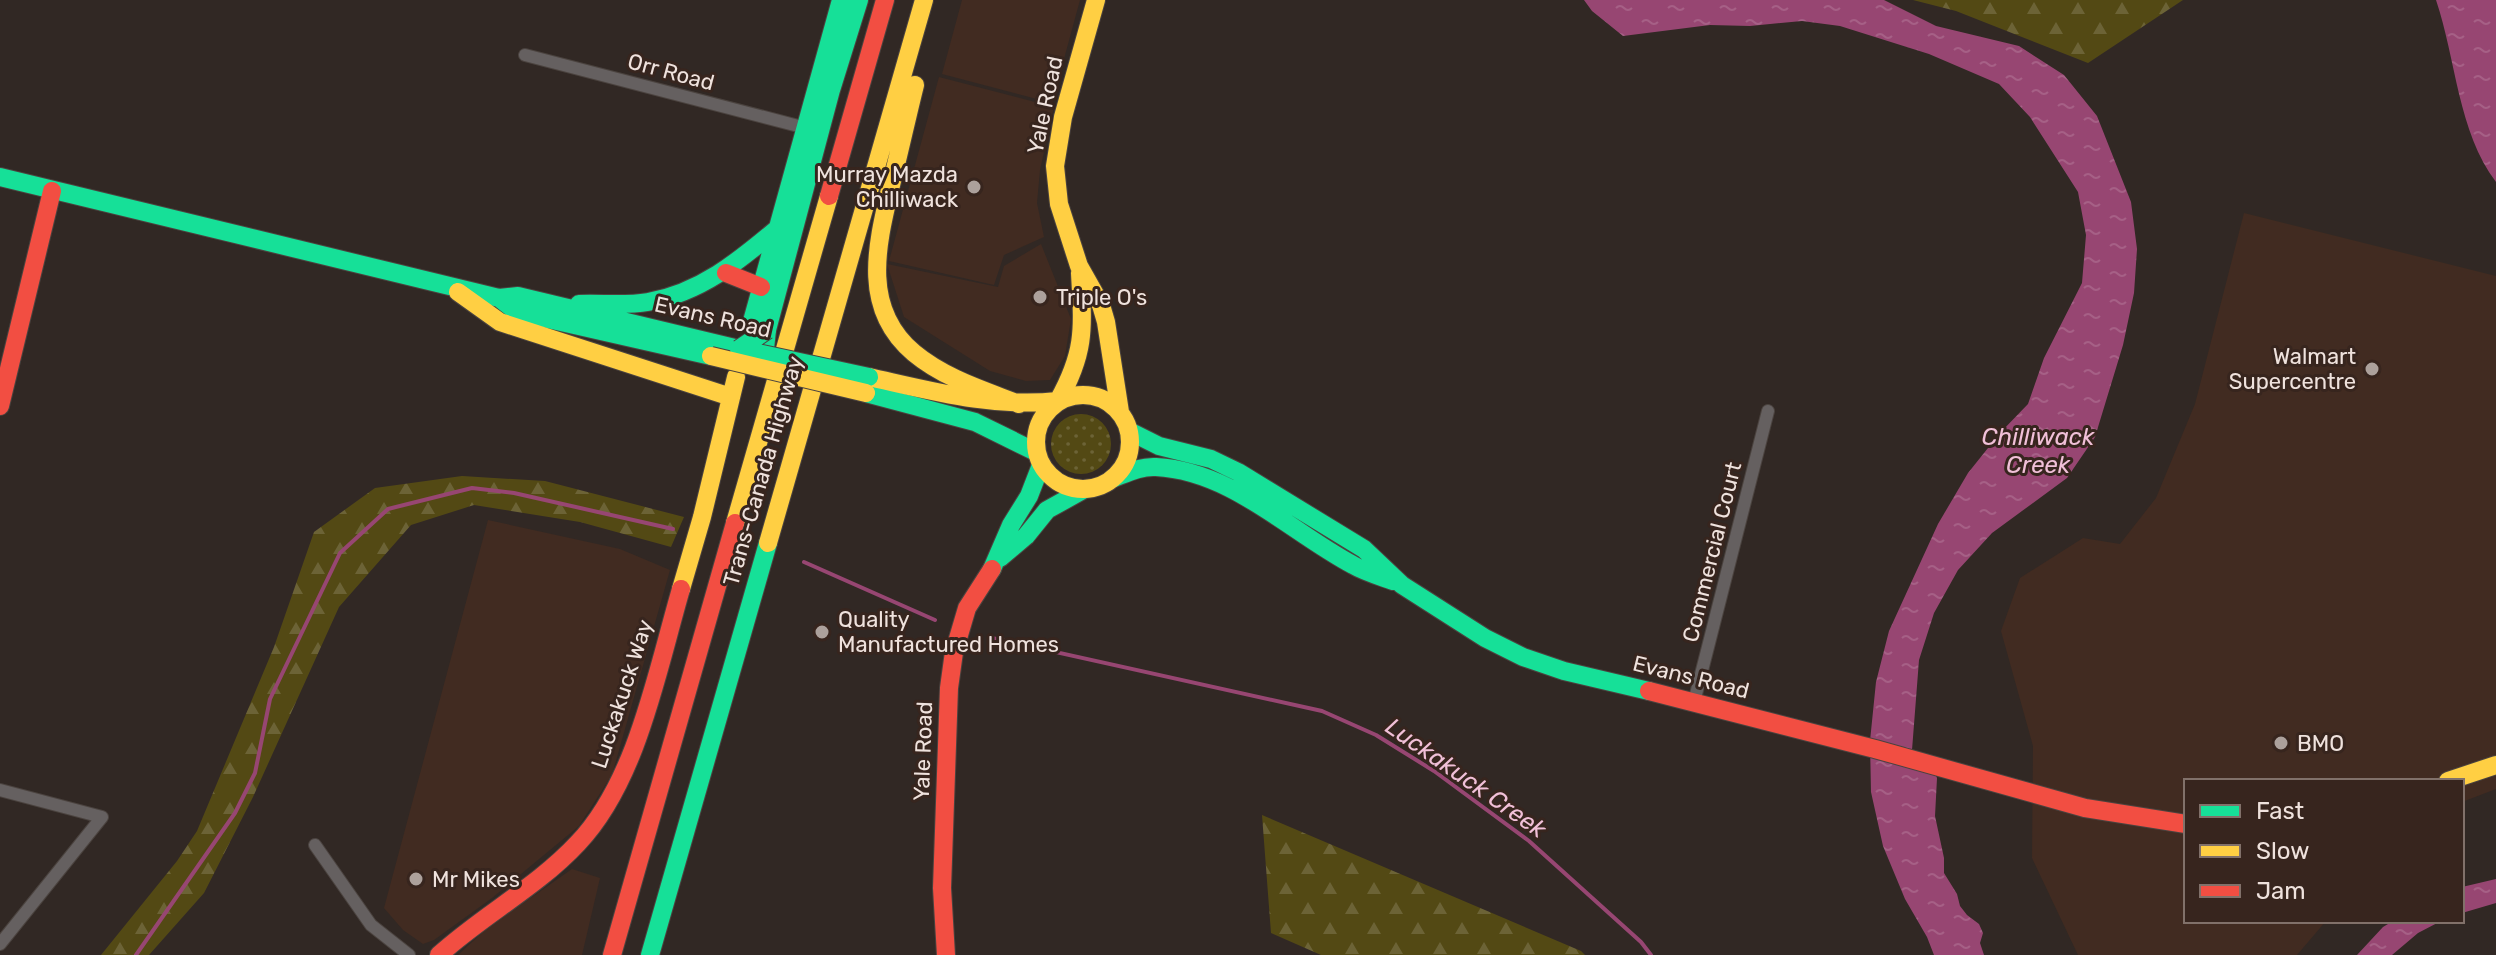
<svg xmlns="http://www.w3.org/2000/svg" width="2496" height="955" font-family="Rubik,sans-serif">
	<style>
		.built { fill: #412b21 }
		.forest { fill: url(#forest-firs) }
		.garden { fill: url(#garden-dots) }
		.water { fill: url(#water-ripples) }
		.lines { fill: none; stroke-linecap: round; stroke-linejoin: round }
		.stream { stroke: #974672; stroke-width: 4 }
		.street-casing { stroke: #4b433f; stroke-width: 14 }
		.fast-casing { stroke: #4b433f; stroke-width: 20 }
		.slow-casing { stroke: #4b433f; stroke-width: 20 }
		.jam-casing { stroke: #4b433f; stroke-width: 20 }
		.street { stroke: #656060; stroke-width: 12 }
		.fast { stroke: #16e098; stroke-width: 18 }
		.slow { stroke: #ffcf43; stroke-width: 18 }
		.jam { stroke: #f24e42; stroke-width: 18 }
		.fast-bridge-casing { stroke: #4b433f; stroke-width: 20; stroke-linecap: butt }
		.slow-bridge-casing { stroke: #4b433f; stroke-width: 20; stroke-linecap: butt }
		.fast-bridge { stroke: #16e098; stroke-width: 18 }
		.slow-bridge { stroke: #ffcf43; stroke-width: 18 }
		.poi-dot { fill: #aca19c; stroke: #37251e; stroke-width: 3 }
		.labels { text-anchor: middle; dominant-baseline: central; stroke-width: 6; stroke-linejoin: round; paint-order: stroke }
		.street-label { font-size: 22px; fill: #efe2dd; stroke: #37251e }
		.poi-label { font-size: 22px; fill: #efe2dd; stroke: #37251e; text-anchor: start }
		.water-label { font-size: 24px; font-style: italic; fill: #f1c0d8; stroke: #37251e }
	</style>
	<defs>
		<pattern id="forest-firs" width="22" height="20" patternUnits="userSpaceOnUse" patternTransform="scale(2)"><rect width="22" height="20" fill="#534914"/><path d="M5 1l3.5 6h-7zM16 11l3.5 6h-7z" fill="#6c6336"/></pattern>
		<pattern id="garden-dots" width="8" height="8" patternUnits="userSpaceOnUse" patternTransform="scale(2)"><rect width="8" height="8" fill="#534914"/><path d="M2 2h.1M6 6h.1" fill="none" stroke="#6c6336" stroke-width="1.8" stroke-linecap="round"/></pattern>
		<pattern id="water-ripples" width="26" height="14" patternUnits="userSpaceOnUse" patternTransform="scale(2)"><rect width="26" height="14" fill="#974672"/><path d="M2 4q2-2 4 0t4 0M15 11q2-2 4 0t4 0" fill="none" stroke="#a66086"/></pattern>
	</defs>
	<rect width="100%" height="100%" fill="#312824"/>
	<path class="built" d="M962,0H1080L1052,103L942,74Z
		M939,77L1054,107L1040,170L1037,203L1044,237L1004,255L994,285L889,261Z
		M2244,213L2496,276V789L2462,802V781H2186V921H2326L2297,955H2078L2032,858L2033,746L2001,631L2020,578L2083,538L2120,544L2156,498L2195,404Z
		M1041,244L1071,319L1065,356L1050,380L1026,381L990,371L904,317L887,264L998,287L1004,266Z
		M488,520L620,549L670,570L612,775L579,826L492,898L434,940L423,944L403,930L384,908Z
		M572,869L600,878L582,955H458L485,930Z"/>
	<path class="forest" d="M1913,0H2183L2088,63L1956,11Z
		M462,476L545,481L684,517L671,547L580,522L474,505L411,525L339,607L253,797L204,893L149,955H101L177,861L197,831L274,647L314,532L375,488Z
		M1262,815L1581,951L1585,955H1321L1271,933Z"/>
	<path class="garden" d="M1051 444a30 30 0 1 1 60 0a30 30 0 1 1-60 0Z"/>
	<path class="water" d="M1584,0H1884L1936,26L2019,46L2064,75L2097,116L2131,202L2137,249L2134,293L2123,345L2095,437L2067,478L1992,533L1958,570L1934,613L1919,660L1912,750L1932,767L1937,778L1935,816L1944,858V873L1957,894L1960,906L1967,915L1979,924L1983,933L1980,943L1984,955H1934L1927,937L1905,899L1883,846L1871,792L1870,741L1876,682L1889,631L1938,524L1968,473L2000,433L2028,404L2044,358L2082,283L2086,235L2078,192L2030,117L1999,84L1929,54L1840,26L1802,21L1750,26L1710,25L1623,36L1592,11Z
		M2436,0H2496V182C2458,132 2456,59 2436,0Z
		M2496,879V903L2462,913V887Z
		M2393,921H2441L2418,933L2392,955H2357L2383,927Z"/>
	<g class="lines">
		<path class="stream" d="M804,562L935,620
			M992,638L1322,711L1376,735L1434,771L1529,841L1641,942L1651,955
			M136,955L235,813L255,773L270,699L340,553L388,509L472,488L514,493L673,529"/>
		<g class="street-casing">
			<path id="street" d="M525,55L806,128
				M1694,702L1768,411
				M0,790L102,817L0,944
				M315,845L371,925L409,955"/>
		</g>
		<g class="fast-casing">
			<path id="fast" d="M0,177L499,298L518,296L739,349
				M499,298L517,312L711,356
				M579,304C602,303 626,306 648,302C700,293 739,261 778,228
				M751,325L841,0
				M765,349L767,330L831,90L859,0
				M866,393L975,422L1036,452
				M1129,431L1159,446L1211,459L1238,472L1364,549L1402,585L1485,638L1523,657L1564,671L1649,691
				M1114,478C1127,473 1141,466 1156,467C1232,471 1289,531 1353,565C1365,572 1379,576 1393,581
				M1000,558L1026,536L1047,510L1083,490
				M992,569L1011,525L1029,496L1041,465
				M650,955L768,543"/>
		</g>
		<g class="slow-casing">
			<path id="slow" d="M1096,0L1063,117L1055,166L1059,204L1079,266L1101,305L1106,322L1120,412
				M915,85C907,117 900,149 892,181C878,241 859,307 914,353C944,378 983,390 1019,404
				M458,292L500,322L731,397
				M869,377C932,391 993,408 1058,401
				M1036 442a47 47 0 1 1 94 0a47 47 0 1 1-94 0Z
				M1058,401C1086,351 1083,328 1080,273
				M735,523L829,196
				M768,543L924,0
				M681,589L702,517L736,377
				M2448,781L2496,765"/>
		</g>
		<g class="jam-casing">
			<path id="jam" d="M829,196L885,0
				M726,273L761,287
				M0,406L52,191
				M1649,691L1875,749L2085,808L2186,824
				M439,955C483,915 537,887 578,843C637,781 657,671 681,589
				M612,955L735,523
				M946,955L942,888L949,688L954,652L967,608L992,569"/>
		</g>
		<use href="#street" class="street"/>
		<use href="#fast" class="fast"/>
		<use href="#slow" class="slow"/>
		<use href="#jam" class="jam"/>
		<g class="fast-bridge-casing">
			<path id="fast-bridge" d="M739,349L869,377
				M739,349L767,330"/>
		</g>
		<g class="slow-bridge-casing">
			<path id="slow-bridge" d="M711,356L866,393"/>
		</g>
		<use href="#fast-bridge" class="fast-bridge"/>
		<use href="#slow-bridge" class="slow-bridge"/>
	</g>
	<g class="poi-dot">
		<circle cx="974" cy="187" r="8"/>
		<circle cx="1040" cy="297" r="8"/>
		<circle cx="2372" cy="369" r="8"/>
		<circle cx="822" cy="632" r="8"/>
		<circle cx="2281" cy="743" r="8"/>
		<circle cx="416" cy="879" r="8"/>
	</g>
	<g class="labels">
		<g class="street-label">
			<text transform="translate(671 72) rotate(15)">Orr Road</text>
			<text transform="translate(1045 105) rotate(-78)">Yale Road</text>
			<text transform="translate(713 317) rotate(13)">Evans Road</text>
			<text transform="translate(763 471) rotate(-74)">Trans-Canada Highway</text>
			<text transform="translate(1712 552) rotate(-76)">Commercial Court</text>
			<text transform="translate(1691 677) rotate(14)">Evans Road</text>
			<text transform="translate(622 694) rotate(-72)">Luckakuck Way</text>
			<text transform="translate(923 751) rotate(-88)">Yale Road</text>
		</g>
		<g class="poi-label">
			<text x="958" y="174" text-anchor="end">Murray Mazda<tspan x="958" dy="25">Chilliwack</tspan></text>
			<text x="1056" y="297">Triple O's</text>
			<text x="2356" y="356" text-anchor="end">Walmart<tspan x="2356" dy="25">Supercentre</tspan></text>
			<text x="838" y="619">Quality<tspan x="838" dy="25">Manufactured Homes</tspan></text>
			<text x="2297" y="743">BMO</text>
			<text x="432" y="879">Mr Mikes</text>
		</g>
		<g class="water-label">
			<text x="2038" y="437">Chilliwack<tspan x="2038" dy="28">Creek</tspan></text>
			<text transform="translate(1466 778) rotate(35)">Luckakuck Creek</text>
		</g>
	</g>
	<rect x="2184" y="779" width="280" height="144" fill="#37251e" stroke="#81716a" stroke-width="2"/>
	<rect x="2200" y="805" width="40" height="12" fill="#16e098" stroke="#81716a" stroke-width="2"/>
	<text x="2256" y="819" font-size="24" fill="#efe2dd">Fast</text>
	<rect x="2200" y="845" width="40" height="12" fill="#ffcf43" stroke="#81716a" stroke-width="2"/>
	<text x="2256" y="859" font-size="24" fill="#efe2dd">Slow</text>
	<rect x="2200" y="885" width="40" height="12" fill="#f24e42" stroke="#81716a" stroke-width="2"/>
	<text x="2256" y="899" font-size="24" fill="#efe2dd">Jam</text>
</svg>
